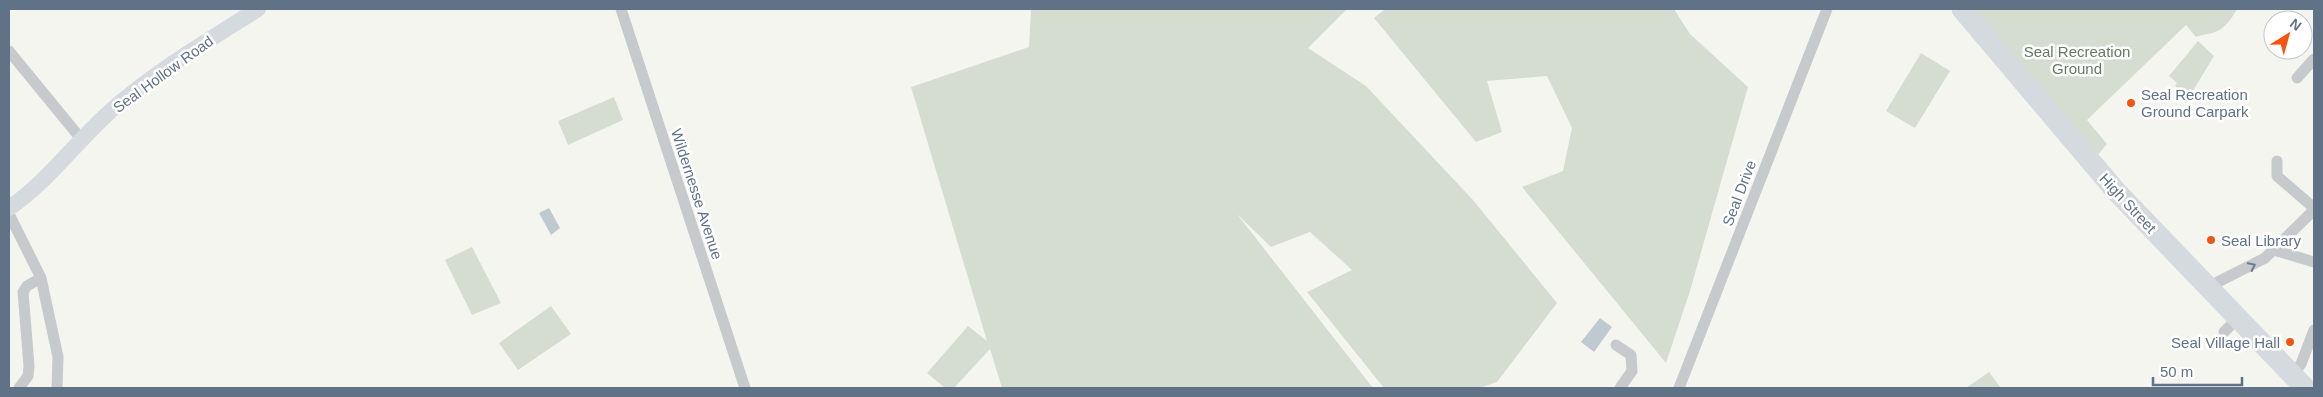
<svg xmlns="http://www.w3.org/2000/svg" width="2323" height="397" font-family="Arial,sans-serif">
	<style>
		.green { fill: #d5ddd1 }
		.water { fill: #bfcad0 }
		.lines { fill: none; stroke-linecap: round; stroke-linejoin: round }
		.street { stroke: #c6cacd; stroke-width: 11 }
		.secondary { stroke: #d5dadf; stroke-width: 16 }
		.highway { stroke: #d5dadf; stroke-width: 21 }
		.oneway { stroke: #6a7b8c }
		.poi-dot { fill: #f55310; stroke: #fff; stroke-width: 2 }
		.labels { text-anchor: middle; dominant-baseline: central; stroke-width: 5; stroke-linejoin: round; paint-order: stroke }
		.park-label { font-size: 15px; fill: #647b60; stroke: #fff }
		.street-label { font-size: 15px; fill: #607285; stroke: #fff }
		.poi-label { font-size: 15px; fill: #607285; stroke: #fff; text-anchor: start }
	</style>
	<rect width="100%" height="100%" fill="#f5f5f0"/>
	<path class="green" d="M1031,9H1347L1308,48L1366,86L1473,200L1557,303L1497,382L1479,388H1384L1307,292L1352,270L1310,232L1271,247L1237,214L1373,388H1002L990,349L954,388H945L927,373L968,326L987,341L911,87L1029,47Z
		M1385,9H1674L1690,34L1748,87L1690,291L1666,363L1522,187L1563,171L1572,128L1547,76L1487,81L1502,132L1476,142L1374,18Z
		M1966,9H2237C2232,18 2225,29 2215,32C2208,35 2202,34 2196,37L2186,25L2087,120L2107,144L2096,157Z
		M2198,41L2214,56L2188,99L2175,86L2177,83L2169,76Z
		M1921,53L1950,71L1915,128L1886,111Z
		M614,97L623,120L568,145L558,121Z
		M472,247L501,303L472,315L445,260Z
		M551,306L571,334L518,370L499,343Z
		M1989,372L2001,388H1966Z"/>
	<path class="water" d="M549,208L560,228L551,235L539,213Z
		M1600,318L1612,327L1594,352L1581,342Z"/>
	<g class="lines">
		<path class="street" d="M621,9L745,388
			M9,51L82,140
			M2297,78L2314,59
			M2277,161V176L2314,208
			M9,214L41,278L58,357L57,388
			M2274,250L2314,262
			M2208,287L2265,258L2314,210
			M2224,332L2238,318
			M1616,345L1631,355L1632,371L1620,388
			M2292,374L2301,364L2314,330
			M19,388L28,376L29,366L23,292L27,286L41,278
			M1679,388L1827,9"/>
		<path class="secondary" d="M9,208C49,181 77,140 114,108C158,70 209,40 258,9"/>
		<path class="highway" d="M1962,9L2115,190L2305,388"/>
	</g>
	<defs><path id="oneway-chevron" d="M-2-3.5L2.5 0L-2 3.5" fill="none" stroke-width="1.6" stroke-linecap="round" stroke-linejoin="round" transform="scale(1.25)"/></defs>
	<use class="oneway" href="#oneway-chevron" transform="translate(2252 266) rotate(-26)"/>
	<g class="poi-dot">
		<circle cx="2131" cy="103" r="5"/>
		<circle cx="2211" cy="240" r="5"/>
		<circle cx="2290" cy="342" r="5"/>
	</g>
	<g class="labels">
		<g class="park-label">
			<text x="2077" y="51">Seal Recreation<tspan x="2077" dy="17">Ground</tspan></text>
		</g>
		<g class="street-label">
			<text transform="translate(163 74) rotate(-36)">Seal Hollow Road</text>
			<text transform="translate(1739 193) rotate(-69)">Seal Drive</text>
			<text transform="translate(697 194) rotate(72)">Wildernesse Avenue</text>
			<text transform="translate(2128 203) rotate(47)">High Street</text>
		</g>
		<g class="poi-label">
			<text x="2141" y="94">Seal Recreation<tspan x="2141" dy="17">Ground Carpark</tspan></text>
			<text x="2221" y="240">Seal Library</text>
			<text x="2280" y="342" text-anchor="end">Seal Village Hall</text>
		</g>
	</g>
	<rect width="2323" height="397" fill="none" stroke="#607285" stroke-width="20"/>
	<g transform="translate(2288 35) rotate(37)"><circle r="24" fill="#ffffff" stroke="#bfc7ce"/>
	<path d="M0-4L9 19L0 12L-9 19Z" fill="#f55310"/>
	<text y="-8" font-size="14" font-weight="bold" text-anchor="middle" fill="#607285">N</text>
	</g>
	<path d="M2153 377v8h89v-8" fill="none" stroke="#607285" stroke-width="2.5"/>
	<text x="2160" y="377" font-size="15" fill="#607285" stroke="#ffffff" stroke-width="4" paint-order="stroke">50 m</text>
</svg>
